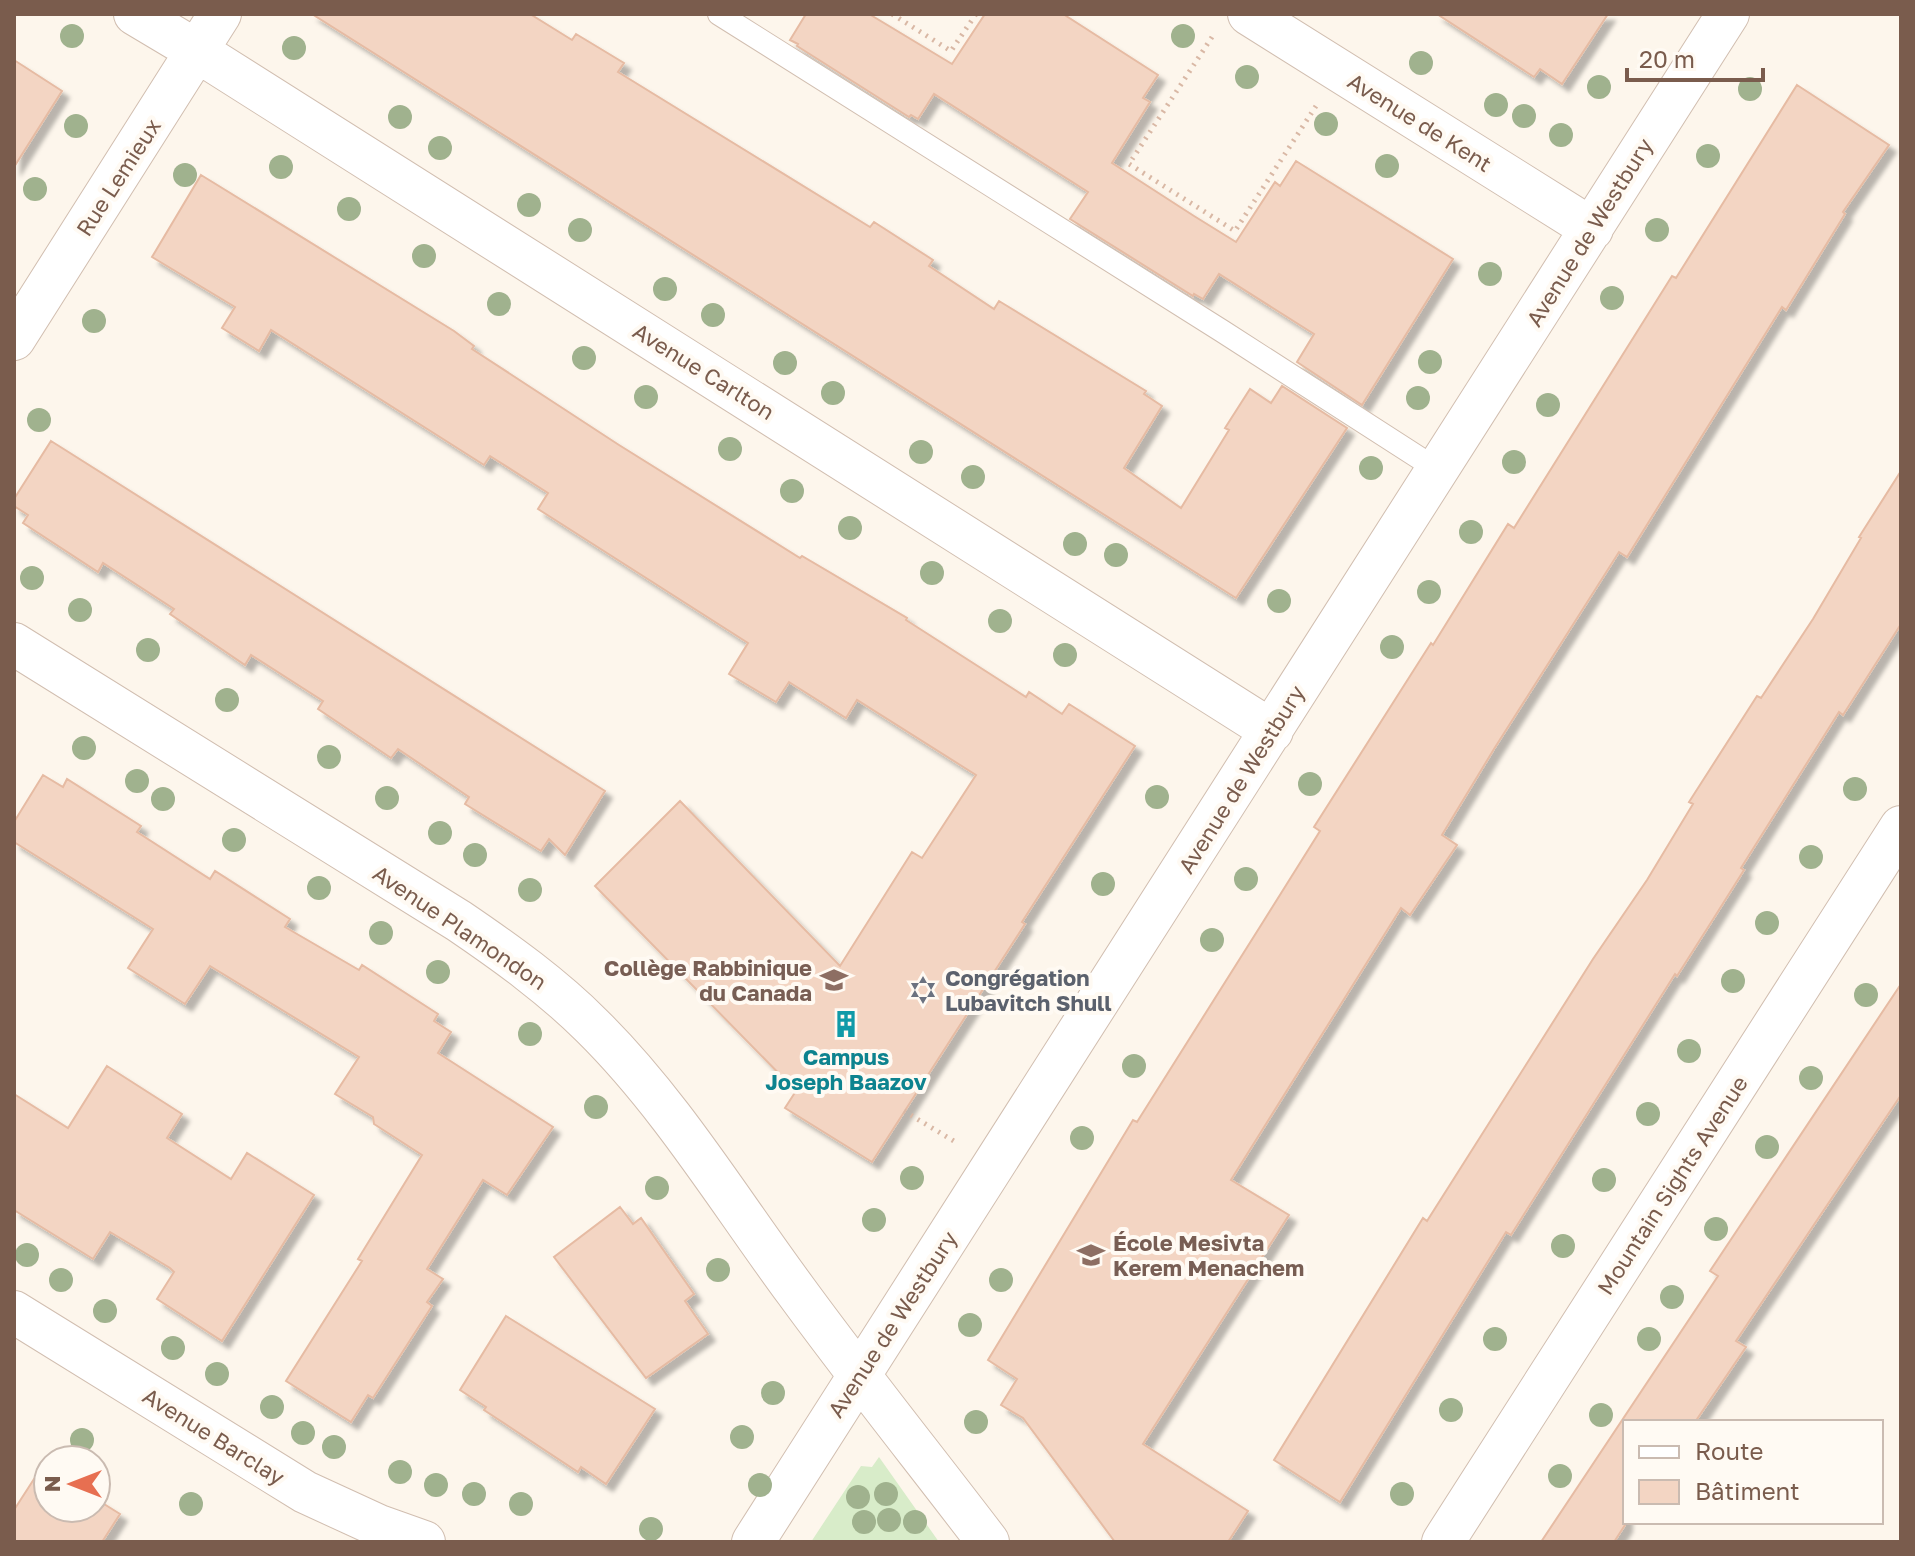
<svg xmlns="http://www.w3.org/2000/svg" width="1915" height="1556" font-family="'Golos Text',sans-serif">
	<style>
		.green { fill: #d8ecc9 }
		.building { fill: #f3d5c3; stroke: #e6bba3; stroke-width: 2; filter: url(#shadow) }
		.lines { fill: none; stroke-linecap: round; stroke-linejoin: round }
		.service-casing { stroke: #d1beb0; stroke-width: 24 }
		.minor-casing { stroke: #d1beb0; stroke-width: 44 }
		.path { stroke: #d9b8a5; stroke-width: 5; stroke-dasharray: 2 6; stroke-linecap: butt }
		.service { stroke: #fff; stroke-width: 22 }
		.minor { stroke: #fff; stroke-width: 42 }
		.tree { fill: #a0b28e }
		.labels { text-anchor: middle; dominant-baseline: central; stroke-width: 8; stroke-linejoin: round; paint-order: stroke }
		.street-label { font-size: 22px; fill: #7a5c4d; stroke: #fffaf3 }
		.education-label { font-size: 22px; font-weight: bold; fill: #785e54; stroke: #fffaf3; text-anchor: end }
		.worship-label { font-size: 22px; font-weight: bold; fill: #5b616d; stroke: #fffaf3; text-anchor: start }
		.culture-label { font-size: 22px; font-weight: bold; fill: #0d838f; stroke: #fffaf3 }
	</style>
	<defs>
		<filter id="shadow"><feDropShadow dx="7" dy="7" stdDeviation="2" flood-color="#0004"/></filter>
	</defs>
	<rect width="100%" height="100%" fill="#fdf6ec"/>
	<path class="green" d="M879,1457L939,1542H811L861,1466L872,1467Z"/>
	<path class="building" d="M312,14H530L572,40L576,34L624,63L618,72L870,227L874,222L933,260L929,266L994,309L999,301L1146,391L1144,394L1162,406L1124,468L1181,508L1229,430L1225,428L1250,389L1271,403L1282,386L1347,428L1236,598Z
		M806,14H869L952,64L985,14H1063L1158,75L1143,98L1150,102L1112,163L1194,216L1236,242L1275,182L1280,186L1296,161L1453,259L1362,405L1297,362L1314,334L1219,274L1203,299L1194,294L1193,296L1070,219L1088,192L934,94L918,119L911,115L909,117L797,46L798,44L790,40Z
		M1437,14H1608L1562,84L1540,69L1534,77Z
		M14,60L62,91L14,167Z
		M1797,85L1889,145L1843,212L1845,214L1786,310L1782,307L1627,557L1619,552L1494,749L1442,835L1457,845L1410,915L1401,908L1231,1180L1289,1215L1143,1444L1248,1511L1228,1542H1115L1023,1418L1001,1405L1017,1379L988,1360L1133,1120L1137,1122L1263,922L1320,831L1314,827L1431,643L1433,645L1508,524L1514,528L1672,276L1676,278Z
		M201,175L454,331L474,346L472,349L619,445L800,558L802,556L907,618L906,620L1026,697L1029,692L1062,714L1069,704L1135,746L1022,922L1025,924L872,1162L785,1108L796,1091L595,886L680,801L840,966L912,852L922,858L976,775L857,700L846,718L789,682L776,702L729,674L748,643L538,509L548,493L490,456L484,465L271,330L259,351L222,328L235,307L152,257Z
		M51,441L605,791L565,855L549,839L541,851L465,804L469,797L398,749L391,758L318,709L323,701L251,655L245,665L170,614L174,609L103,563L98,572L23,523L28,515L14,506V499Z
		M1901,471V624L1843,715L1839,712L1741,868L1744,870L1712,921L1677,976L1675,974L1511,1235L1506,1232L1340,1502L1274,1460L1423,1218L1427,1221L1593,959L1647,880L1693,804L1689,802L1757,696L1761,698L1813,619L1861,538L1859,537Z
		M43,775L63,787L67,779L141,826L137,832L210,879L215,871L290,919L285,927L359,970L362,965L438,1014L434,1021L451,1032L438,1053L553,1127L507,1195L483,1180L427,1269L443,1279L427,1302L432,1306L373,1398L368,1395L351,1422L286,1381L362,1261L358,1259L422,1155L374,1124L373,1117L335,1094L359,1057L210,966L185,1004L128,968L153,929L14,842V822Z
		M1901,984V1095L1736,1341L1746,1347L1695,1422H1625V1525L1614,1542H1541L1718,1276L1710,1271Z
		M107,1066L182,1114L167,1138L231,1179L247,1153L314,1195L222,1341L157,1299L174,1272L170,1268L110,1232L93,1259L14,1210V1094L68,1128Z
		M620,1207L633,1224L641,1218L694,1294L685,1301L708,1334L646,1378L554,1257Z
		M506,1316L655,1409L606,1484L581,1467L578,1472L484,1410L486,1407L460,1390Z
		M43,1465L48,1468V1508H96V1499L120,1514L102,1542H14V1510Z"/>
	<g class="lines">
		<g class="service-casing">
			<path id="service" d="M719,14L1222,331L1438,470"/>
		</g>
		<g class="minor-casing">
			<path id="minor" d="M135,14L197,51L1272,731
				M1249,14L1592,229
				M14,339L220,14
				M14,644L459,921C506,953 552,986 592,1026C671,1104 730,1202 796,1291C858,1376 924,1458 988,1542
				M14,1312L305,1492L379,1526L424,1542
				M753,1542L1728,14
				M1443,1542L1901,827"/>
		</g>
		<path class="path" d="M892,14L951,51L976,14
			M1212,37L1129,164L1235,231L1316,106
			M904,1111L957,1143"/>
		<use href="#service" class="service"/>
		<use href="#minor" class="minor"/>
	</g>
	<g class="tree">
		<circle cx="72" cy="36" r="12"/>
		<circle cx="1183" cy="36" r="12"/>
		<circle cx="294" cy="48" r="12"/>
		<circle cx="1421" cy="63" r="12"/>
		<circle cx="1247" cy="77" r="12"/>
		<circle cx="1599" cy="87" r="12"/>
		<circle cx="1750" cy="89" r="12"/>
		<circle cx="1496" cy="105" r="12"/>
		<circle cx="1524" cy="116" r="12"/>
		<circle cx="400" cy="117" r="12"/>
		<circle cx="1326" cy="124" r="12"/>
		<circle cx="76" cy="126" r="12"/>
		<circle cx="1561" cy="135" r="12"/>
		<circle cx="440" cy="148" r="12"/>
		<circle cx="1708" cy="156" r="12"/>
		<circle cx="1387" cy="166" r="12"/>
		<circle cx="281" cy="167" r="12"/>
		<circle cx="185" cy="175" r="12"/>
		<circle cx="35" cy="189" r="12"/>
		<circle cx="529" cy="205" r="12"/>
		<circle cx="349" cy="209" r="12"/>
		<circle cx="580" cy="230" r="12"/>
		<circle cx="1657" cy="230" r="12"/>
		<circle cx="424" cy="256" r="12"/>
		<circle cx="1490" cy="274" r="12"/>
		<circle cx="665" cy="289" r="12"/>
		<circle cx="1612" cy="298" r="12"/>
		<circle cx="499" cy="304" r="12"/>
		<circle cx="713" cy="315" r="12"/>
		<circle cx="94" cy="321" r="12"/>
		<circle cx="584" cy="358" r="12"/>
		<circle cx="1430" cy="362" r="12"/>
		<circle cx="785" cy="363" r="12"/>
		<circle cx="833" cy="393" r="12"/>
		<circle cx="646" cy="397" r="12"/>
		<circle cx="1418" cy="398" r="12"/>
		<circle cx="1548" cy="405" r="12"/>
		<circle cx="39" cy="420" r="12"/>
		<circle cx="730" cy="449" r="12"/>
		<circle cx="921" cy="452" r="12"/>
		<circle cx="1514" cy="462" r="12"/>
		<circle cx="1371" cy="468" r="12"/>
		<circle cx="973" cy="477" r="12"/>
		<circle cx="792" cy="491" r="12"/>
		<circle cx="850" cy="528" r="12"/>
		<circle cx="1471" cy="532" r="12"/>
		<circle cx="1075" cy="544" r="12"/>
		<circle cx="1116" cy="555" r="12"/>
		<circle cx="932" cy="573" r="12"/>
		<circle cx="32" cy="578" r="12"/>
		<circle cx="1429" cy="592" r="12"/>
		<circle cx="1279" cy="601" r="12"/>
		<circle cx="80" cy="610" r="12"/>
		<circle cx="1000" cy="621" r="12"/>
		<circle cx="1392" cy="647" r="12"/>
		<circle cx="148" cy="650" r="12"/>
		<circle cx="1065" cy="655" r="12"/>
		<circle cx="227" cy="700" r="12"/>
		<circle cx="84" cy="748" r="12"/>
		<circle cx="329" cy="757" r="12"/>
		<circle cx="137" cy="781" r="12"/>
		<circle cx="1310" cy="784" r="12"/>
		<circle cx="1855" cy="789" r="12"/>
		<circle cx="1157" cy="797" r="12"/>
		<circle cx="387" cy="798" r="12"/>
		<circle cx="163" cy="799" r="12"/>
		<circle cx="440" cy="833" r="12"/>
		<circle cx="234" cy="840" r="12"/>
		<circle cx="475" cy="855" r="12"/>
		<circle cx="1811" cy="857" r="12"/>
		<circle cx="1246" cy="879" r="12"/>
		<circle cx="1103" cy="884" r="12"/>
		<circle cx="319" cy="888" r="12"/>
		<circle cx="530" cy="890" r="12"/>
		<circle cx="1767" cy="923" r="12"/>
		<circle cx="381" cy="933" r="12"/>
		<circle cx="1212" cy="940" r="12"/>
		<circle cx="438" cy="972" r="12"/>
		<circle cx="1733" cy="981" r="12"/>
		<circle cx="1866" cy="995" r="12"/>
		<circle cx="530" cy="1034" r="12"/>
		<circle cx="1689" cy="1051" r="12"/>
		<circle cx="1134" cy="1066" r="12"/>
		<circle cx="1811" cy="1078" r="12"/>
		<circle cx="596" cy="1107" r="12"/>
		<circle cx="1648" cy="1114" r="12"/>
		<circle cx="1082" cy="1138" r="12"/>
		<circle cx="1767" cy="1147" r="12"/>
		<circle cx="912" cy="1178" r="12"/>
		<circle cx="1604" cy="1180" r="12"/>
		<circle cx="657" cy="1188" r="12"/>
		<circle cx="874" cy="1220" r="12"/>
		<circle cx="1716" cy="1229" r="12"/>
		<circle cx="1563" cy="1246" r="12"/>
		<circle cx="27" cy="1255" r="12"/>
		<circle cx="718" cy="1270" r="12"/>
		<circle cx="61" cy="1280" r="12"/>
		<circle cx="1001" cy="1280" r="12"/>
		<circle cx="1672" cy="1297" r="12"/>
		<circle cx="105" cy="1311" r="12"/>
		<circle cx="970" cy="1325" r="12"/>
		<circle cx="1495" cy="1339" r="12"/>
		<circle cx="1649" cy="1339" r="12"/>
		<circle cx="173" cy="1348" r="12"/>
		<circle cx="217" cy="1374" r="12"/>
		<circle cx="773" cy="1393" r="12"/>
		<circle cx="272" cy="1407" r="12"/>
		<circle cx="1451" cy="1410" r="12"/>
		<circle cx="1601" cy="1415" r="12"/>
		<circle cx="976" cy="1422" r="12"/>
		<circle cx="303" cy="1433" r="12"/>
		<circle cx="742" cy="1437" r="12"/>
		<circle cx="82" cy="1440" r="12"/>
		<circle cx="334" cy="1447" r="12"/>
		<circle cx="400" cy="1472" r="12"/>
		<circle cx="1560" cy="1476" r="12"/>
		<circle cx="436" cy="1485" r="12"/>
		<circle cx="760" cy="1485" r="12"/>
		<circle cx="474" cy="1494" r="12"/>
		<circle cx="886" cy="1494" r="12"/>
		<circle cx="1402" cy="1494" r="12"/>
		<circle cx="858" cy="1497" r="12"/>
		<circle cx="191" cy="1504" r="12"/>
		<circle cx="521" cy="1504" r="12"/>
		<circle cx="889" cy="1520" r="12"/>
		<circle cx="864" cy="1522" r="12"/>
		<circle cx="915" cy="1522" r="12"/>
		<circle cx="651" cy="1529" r="12"/>
	</g>
	<defs>
		<g id="school-bare" transform="scale(2.16)"><path d="M0-5L7-2L0 1L-7-2ZM-4 1L0 2.5L4 1V4Q0 6-4 4Z" fill="#8d6e63" stroke="#fffaf3" stroke-width="2.5" paint-order="stroke"/></g>
		<g id="synagogue-bare" transform="scale(2.16)"><path d="M0-6.5L5.6 3.2H-5.6ZM0 6.5L5.6-3.2H-5.6Z" fill="#6b7280" stroke="#fffaf3" stroke-width="2.5" paint-order="stroke"/></g>
		<g id="building-bare" transform="scale(2.16)"><path d="M-4-6H4V6H1V3H-1V6H-4ZM-2.5-4.3h1.7v1.8h-1.7ZM.8-4.3h1.7v1.8H.8ZM-2.5-1h1.7V.8h-1.7ZM.8-1h1.7V.8H.8Z" fill="#0f9aa8" stroke="#fffaf3" stroke-width="2.5" paint-order="stroke"/></g>
	</defs>
	<g fill-rule="evenodd">
		<use href="#school-bare" x="834" y="980"/>
		<use href="#synagogue-bare" x="923" y="990"/>
		<use href="#building-bare" x="846" y="1024"/>
		<use href="#school-bare" x="1091" y="1255"/>
	</g>
	<g class="labels">
		<g class="street-label">
			<text transform="translate(1420 122) rotate(32)">Avenue de Kent</text>
			<text transform="translate(118 177) rotate(-57)">Rue Lemieux</text>
			<text transform="translate(1589 232) rotate(-58)">Avenue de Westbury</text>
			<text transform="translate(704 371) rotate(32)">Avenue Carlton</text>
			<text transform="translate(1241 779) rotate(-58)">Avenue de Westbury</text>
			<text transform="translate(460 927) rotate(34)">Avenue Plamondon</text>
			<text transform="translate(1672 1185) rotate(-57)">Mountain Sights Avenue</text>
			<text transform="translate(892 1324) rotate(-57)">Avenue de Westbury</text>
			<text transform="translate(214 1436) rotate(32)">Avenue Barclay</text>
		</g>
		<g class="education-label">
			<text x="812" y="967">Collège Rabbinique<tspan x="812" dy="25">du Canada</tspan></text>
			<text x="1113" y="1242" text-anchor="start">École Mesivta<tspan x="1113" dy="25">Kerem Menachem</tspan></text>
		</g>
		<g class="worship-label">
			<text x="945" y="977">Congrégation<tspan x="945" dy="25">Lubavitch Shull</tspan></text>
		</g>
		<g class="culture-label">
			<text x="846" y="1056">Campus<tspan x="846" dy="25">Joseph Baazov</tspan></text>
		</g>
	</g>
	<rect width="1915" height="1556" fill="none" stroke="#7a5c4d" stroke-width="32"/>
	<rect x="1623" y="1420" width="260" height="104" fill="#fffaf3" stroke="#cabbb1" stroke-width="2"/>
	<rect x="1639" y="1446" width="40" height="12" fill="#ffffff" stroke="#cabbb1" stroke-width="2"/>
	<text x="1695" y="1460" font-size="24" fill="#7a5c4d">Route</text>
	<rect x="1639" y="1480" width="40" height="24" fill="#f3d5c3" stroke="#cabbb1" stroke-width="2"/>
	<text x="1695" y="1500" font-size="24" fill="#7a5c4d">Bâtiment</text>
	<g transform="translate(72 1484) rotate(270)"><circle r="38" fill="#fffaf3" stroke="#cabbb1" stroke-width="2"/>
	<path d="M0-6L14 30L0 20L-14 30Z" fill="#e76f51"/>
	<text y="-12" font-size="22" font-weight="bold" text-anchor="middle" fill="#7a5c4d">N</text>
	</g>
	<path d="M1627 68v12h136v-12" fill="none" stroke="#7a5c4d" stroke-width="4"/>
	<text x="1639" y="68" font-size="24" fill="#7a5c4d" stroke="#fffaf3" stroke-width="6" paint-order="stroke">20 m</text>
</svg>
